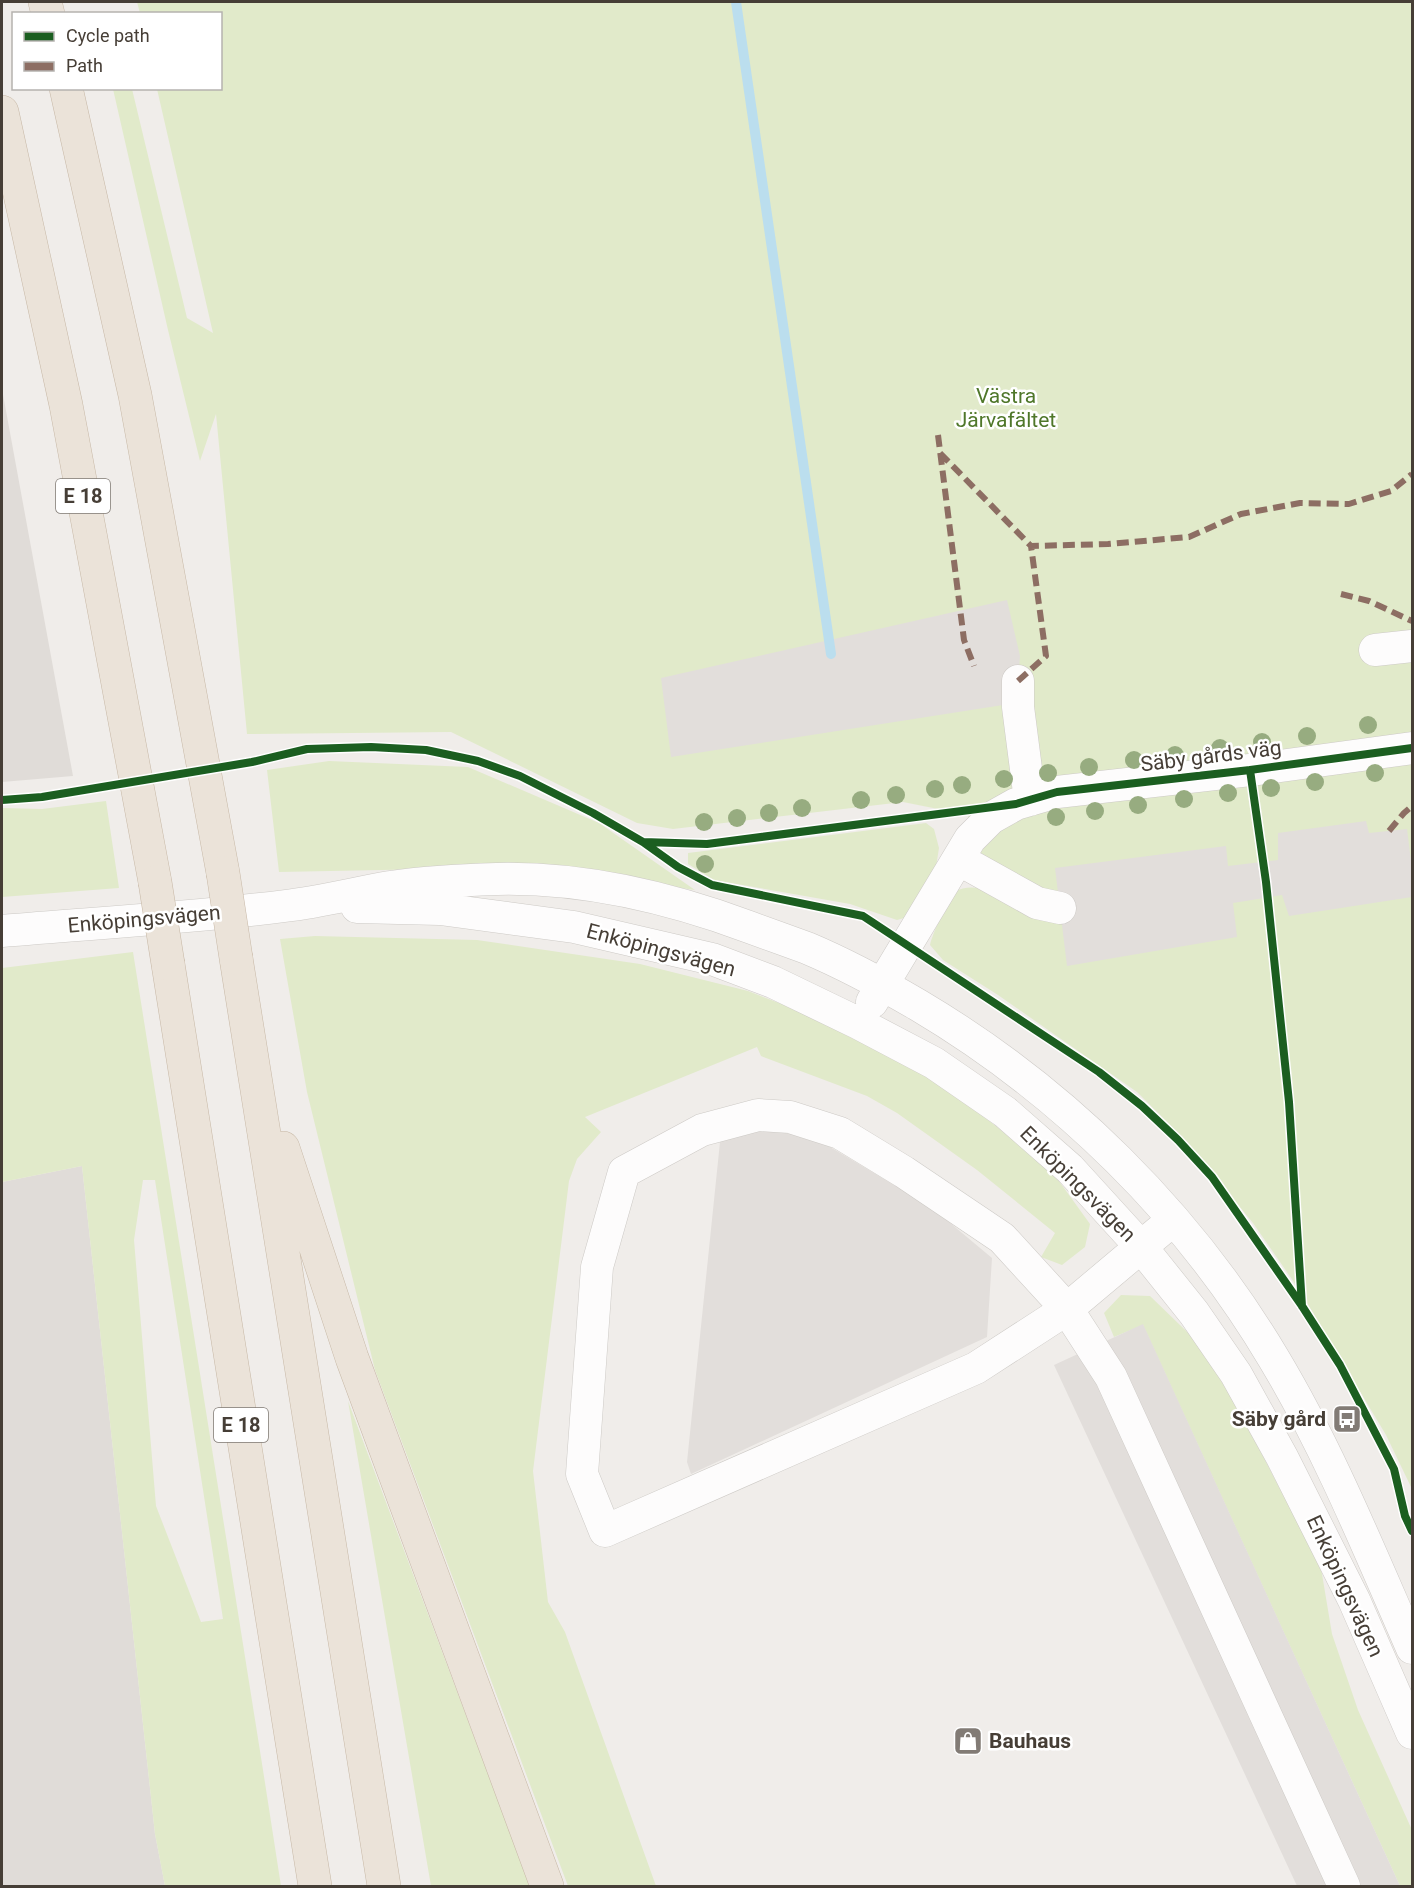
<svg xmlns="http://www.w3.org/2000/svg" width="1414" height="1888" font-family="Roboto,sans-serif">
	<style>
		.industrial { fill: #e0dcd8 }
		.green { fill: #e1eaca; fill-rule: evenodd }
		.parking { fill: #e2dedb }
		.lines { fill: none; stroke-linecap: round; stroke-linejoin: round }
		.stream { stroke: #bbdeee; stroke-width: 10 }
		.minor-casing { stroke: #cdcac6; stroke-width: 33 }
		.highway-casing { stroke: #c7b8a6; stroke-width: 34 }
		.minor { stroke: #fdfcfc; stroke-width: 32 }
		.highway { stroke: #ebe3d9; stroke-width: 33 }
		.highway-bridge-casing { stroke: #c7b8a6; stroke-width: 34; stroke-linecap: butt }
		.highway-bridge { stroke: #ebe3d9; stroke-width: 33 }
		.quiet { stroke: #8d6e63; stroke-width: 6; stroke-dasharray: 12 6; stroke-linecap: butt }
		.cycleway-casing { stroke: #fff; stroke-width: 11 }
		.cycleway { stroke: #1b5e20; stroke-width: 8 }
		.tree { fill: #97ac80 }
		.labels { text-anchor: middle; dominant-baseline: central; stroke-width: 5; stroke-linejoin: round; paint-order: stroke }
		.shield { fill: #fff; stroke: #7e7872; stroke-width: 1.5 }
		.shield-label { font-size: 20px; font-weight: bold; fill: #463e36 }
		.park-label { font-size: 21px; fill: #4f772a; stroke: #fff }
		.street-label { font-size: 21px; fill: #463e36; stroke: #fff }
		.poi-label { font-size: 21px; font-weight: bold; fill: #463e36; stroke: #fff; text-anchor: end }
	</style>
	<rect width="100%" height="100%" fill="#f0edea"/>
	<path class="industrial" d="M2,389L73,776L2,782Z
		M82,1166L155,1834L165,1886H2V1182Z"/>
	<path class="green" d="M137,2H1412V1489L1386,1435L1298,1288L1253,1223L1186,1141L1137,1092L998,995L943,960L930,945C932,935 948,898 955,892C962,887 971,887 979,888L968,815L903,802L673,829L637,823L451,732L247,734L216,414L200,461L168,330L113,89H132L187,318L213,333L157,89L220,88V14L140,13Z
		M329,761L468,767L599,823L695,890L534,867L279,872L267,770Z
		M106,801L119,888L2,897V808L42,809Z
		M926,823L934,829L939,848L936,867L904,918L897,920L850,904L714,880L688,864V853Z
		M315,936L477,940L640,964L748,991L862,1035L958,1096L1051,1170L1090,1224L1085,1247L1062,1265L1041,1257L1055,1233L977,1170L897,1113L867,1096L761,1056L757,1047L585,1117L601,1132L577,1159L569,1181L533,1471L548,1602L565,1632L656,1886H568L375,1370L307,1092L280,939Z
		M133,952L263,1770L281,1886H165L155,1834L82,1166L2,1182V968ZM143,1180H155L223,1619L201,1622L156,1506L134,1240Z
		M1121,1295L1150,1296L1210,1354L1321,1568L1332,1634L1358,1710L1412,1830V1886H1400L1143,1325L1114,1337L1104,1313Z
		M348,1401L530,1886H431Z"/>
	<path class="parking" d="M1007,600L1020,656L1018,681L1003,705L671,757L661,678Z
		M1366,821L1369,833L1407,829L1412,869V897L1289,916L1282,895L1233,903L1237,937L1067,966L1055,868L1226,846L1228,866L1278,860V833Z
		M728,1130H768L815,1138L931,1207L992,1258L987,1337L691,1474L687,1462L720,1142Z
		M1143,1324L1400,1886H1297L1054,1365Z"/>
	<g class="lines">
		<path class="stream" d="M736,2L831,654"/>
		<g class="minor-casing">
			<path id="minor" d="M1375,650L1412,646
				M1018,681V707L1030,800
				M958,859L1037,903L1060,908
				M357,907L440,909L574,927L712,959L773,982L858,1023L934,1063L1005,1112L1070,1169L1142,1248L1194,1313L1236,1374L1282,1457L1354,1600L1412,1733
				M2,931C96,923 191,918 285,906C320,902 355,893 390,887C425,882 462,880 497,879C583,877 668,897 749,927C768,934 788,941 807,948C845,964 882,984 918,1005C1063,1091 1188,1214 1274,1359C1329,1451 1369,1550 1412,1648
				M872,1002L970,839L991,818L1016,804L1057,792L1250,770L1412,748
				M1173,1220L1067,1309L976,1368L605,1531L582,1474L597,1267L624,1172L702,1130L758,1115L790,1117L840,1133L904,1172L1002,1238L1067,1309L1111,1377L1344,1886"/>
		</g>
		<g class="highway-casing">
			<path id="highway" d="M45,2L48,14
				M66,88L135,395L223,873
				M2,112L66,405L155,882
				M236,958L384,1886
				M168,964L315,1886
				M283,1148L352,1358L547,1886"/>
		</g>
		<use href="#minor" class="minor"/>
		<use href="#highway" class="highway"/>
		<g class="highway-bridge-casing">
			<path id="highway-bridge" d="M223,873L236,958
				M155,882L168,964"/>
		</g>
		<use href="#highway-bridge" class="highway-bridge"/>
		<path class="quiet" d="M938,435L964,640L974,666
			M940,453L1031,546L1108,544L1189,537L1241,514L1300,503L1349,504L1391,491L1412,474
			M1341,594L1369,601L1412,621
			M1018,681L1046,656L1031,546
			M1389,831L1404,813L1412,806"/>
		<g class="cycleway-casing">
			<path id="cycleway" d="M1250,770L1266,882L1289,1102L1302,1306
				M2,800L42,797L252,762L307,749L371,747L426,750L478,761L520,776L593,813L643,842L678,867L712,885L863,916L1099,1072L1142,1106L1178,1140L1212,1177L1302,1306L1340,1365L1394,1469L1405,1516L1412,1531
				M643,842L707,844L1016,804L1057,792L1250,770L1412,748"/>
		</g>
		<use href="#cycleway" class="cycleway"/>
	</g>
	<g class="tree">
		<circle cx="1368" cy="725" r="9"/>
		<circle cx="1307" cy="736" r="9"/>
		<circle cx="1262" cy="742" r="9"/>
		<circle cx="1220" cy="748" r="9"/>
		<circle cx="1175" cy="755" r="9"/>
		<circle cx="1134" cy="760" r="9"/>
		<circle cx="1089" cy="767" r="9"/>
		<circle cx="1048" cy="773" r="9"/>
		<circle cx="1375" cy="773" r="9"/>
		<circle cx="1004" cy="779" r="9"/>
		<circle cx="1315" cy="782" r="9"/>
		<circle cx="962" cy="785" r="9"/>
		<circle cx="1271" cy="788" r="9"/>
		<circle cx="935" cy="789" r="9"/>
		<circle cx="1228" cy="793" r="9"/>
		<circle cx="896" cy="795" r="9"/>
		<circle cx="1184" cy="799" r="9"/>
		<circle cx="861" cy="800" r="9"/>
		<circle cx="1138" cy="805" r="9"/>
		<circle cx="802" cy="808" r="9"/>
		<circle cx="1095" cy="811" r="9"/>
		<circle cx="769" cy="813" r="9"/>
		<circle cx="1056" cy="817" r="9"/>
		<circle cx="737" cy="818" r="9"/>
		<circle cx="704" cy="822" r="9"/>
		<circle cx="705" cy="864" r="9"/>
	</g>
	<defs>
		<g id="bus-square" transform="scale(1.5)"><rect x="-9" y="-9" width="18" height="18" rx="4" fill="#827b75" stroke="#fff"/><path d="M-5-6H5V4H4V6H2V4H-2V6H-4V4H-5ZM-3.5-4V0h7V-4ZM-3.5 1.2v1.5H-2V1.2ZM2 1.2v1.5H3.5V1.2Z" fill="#fff"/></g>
		<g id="shop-square" transform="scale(1.5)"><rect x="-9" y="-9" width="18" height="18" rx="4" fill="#827b75" stroke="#fff"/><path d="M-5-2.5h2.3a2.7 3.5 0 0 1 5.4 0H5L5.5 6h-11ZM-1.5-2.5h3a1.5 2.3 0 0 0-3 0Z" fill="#fff"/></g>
	</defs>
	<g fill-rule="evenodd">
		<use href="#bus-square" x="1347" y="1419"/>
		<use href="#shop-square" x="968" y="1741"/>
	</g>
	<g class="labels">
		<g class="shield">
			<rect x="56" y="479" width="54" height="34" rx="4.5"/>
			<rect x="214" y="1408" width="54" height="34" rx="4.5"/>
		</g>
		<g class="shield-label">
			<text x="83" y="496">E 18</text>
			<text x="241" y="1425">E 18</text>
		</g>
		<g class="park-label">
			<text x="1006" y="396">Västra<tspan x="1006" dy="24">Järvafältet</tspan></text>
		</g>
		<g class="street-label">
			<text transform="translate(1211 756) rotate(-7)">Säby gårds väg</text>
			<text transform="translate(144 919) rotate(-5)">Enköpingsvägen</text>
			<text transform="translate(661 950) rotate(15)">Enköpingsvägen</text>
			<text transform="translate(1078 1184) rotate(45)">Enköpingsvägen</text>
			<text transform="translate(1345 1586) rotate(65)">Enköpingsvägen</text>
		</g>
		<g class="poi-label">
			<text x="1326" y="1419">Säby gård</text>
			<text x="989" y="1741" text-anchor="start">Bauhaus</text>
		</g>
	</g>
	<rect width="1414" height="1888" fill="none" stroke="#463e36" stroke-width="6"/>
	<rect x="12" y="12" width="210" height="78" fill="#ffffff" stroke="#b5b2af" stroke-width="1.5"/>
	<rect x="24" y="32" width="30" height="9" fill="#1b5e20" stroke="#b5b2af" stroke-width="1.5"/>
	<text x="66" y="42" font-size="18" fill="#463e36">Cycle path</text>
	<rect x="24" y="62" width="30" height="9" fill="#8d6e63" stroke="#b5b2af" stroke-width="1.5"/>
	<text x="66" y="72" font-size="18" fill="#463e36">Path</text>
</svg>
